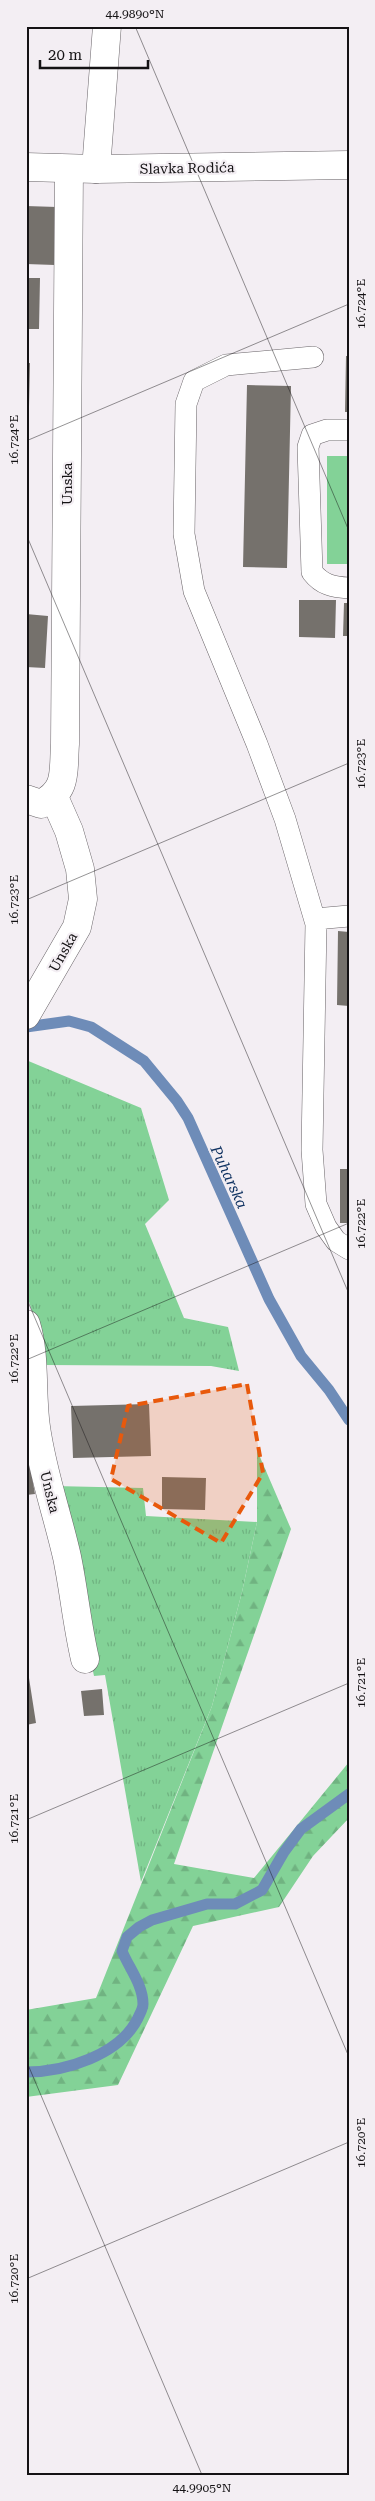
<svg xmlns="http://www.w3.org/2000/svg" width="375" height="2501" font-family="'Roboto Serif',serif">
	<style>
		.grass { fill: url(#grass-tufts) }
		.forest { fill: url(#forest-firs) }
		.pitch { fill: #83d297 }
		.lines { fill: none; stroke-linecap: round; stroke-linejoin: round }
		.stream { stroke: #6e8cb8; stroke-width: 11 }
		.building { fill: #75716c }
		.service-casing { stroke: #696468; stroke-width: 22 }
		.minor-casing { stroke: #696468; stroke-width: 29 }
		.primary-casing { stroke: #696468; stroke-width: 29 }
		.service { stroke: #fff; stroke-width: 21 }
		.minor { stroke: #fff; stroke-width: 28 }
		.primary { stroke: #fff; stroke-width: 28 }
		.marked { fill: #e8590c; fill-opacity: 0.2; stroke: #e8590c; stroke-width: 4; stroke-dasharray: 10 6; stroke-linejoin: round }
		.ticks { fill: none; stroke: #141214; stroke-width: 1; stroke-opacity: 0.45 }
		.labels { text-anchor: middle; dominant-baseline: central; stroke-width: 4.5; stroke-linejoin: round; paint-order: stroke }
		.street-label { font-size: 14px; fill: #141214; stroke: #f3eef3 }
		.water-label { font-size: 15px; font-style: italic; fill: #0f3261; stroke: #f3eef3 }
		.neatline { fill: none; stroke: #141214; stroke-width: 2 }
		.ticks-label { font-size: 12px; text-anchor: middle; fill: #141214 }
	</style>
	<defs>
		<pattern id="grass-tufts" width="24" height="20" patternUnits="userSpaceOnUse" patternTransform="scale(1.25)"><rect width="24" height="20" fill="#83d297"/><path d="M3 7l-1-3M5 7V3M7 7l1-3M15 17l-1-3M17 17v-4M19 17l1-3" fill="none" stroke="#70b381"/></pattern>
		<pattern id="forest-firs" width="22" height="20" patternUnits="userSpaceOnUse" patternTransform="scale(1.25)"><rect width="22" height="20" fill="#83d297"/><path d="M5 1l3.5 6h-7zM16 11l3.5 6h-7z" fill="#70b381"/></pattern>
	</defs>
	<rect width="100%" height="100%" fill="#f3eef3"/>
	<path class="grass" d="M26,1060L141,1108L169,1200L145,1224L184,1318L228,1327L239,1371L211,1366L44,1365L39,1331L26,1293Z
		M54,1486L143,1488L146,1516L257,1522L242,1592L212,1706L141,1882L105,1675L94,1676Z"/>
	<path class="forest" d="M257,1450L291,1529L174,1864L254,1878L349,1762V1818L313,1856L279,1907L193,1926L118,2085L26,2097V2010L96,1998L212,1706L242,1592L257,1522Z"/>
	<path class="pitch" d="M327,456H349V564H327Z"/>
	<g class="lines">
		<path class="stream" d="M26,1027L69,1021L91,1027L144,1061L177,1101L188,1118L269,1299L301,1356L329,1390L349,1420
			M26,2072C65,2072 120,2055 138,2018C140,2013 143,2009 143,2004C143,1985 129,1968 122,1951L127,1937L139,1927L152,1920L207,1904H235L262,1890L284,1852L301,1829L349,1794"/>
	</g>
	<path class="building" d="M26,206L57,207L55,265L26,264Z
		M26,278H40L39,329H26Z
		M346,356H349V412H345Z
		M26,363H30L28,450H26Z
		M247,385L291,386L287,568L243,567Z
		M299,600H336L335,638L299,637Z
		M344,603H349V636H343Z
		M26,614L48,616L45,668L26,667Z
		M338,931L349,932V1006L337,1005Z
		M340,1169H349V1223H340Z
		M149,1404L151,1456L73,1458L71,1406Z
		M26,1444L35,1494L26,1495Z
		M162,1477L206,1478L205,1510L162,1509Z
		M26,1678H29L36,1723L26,1725Z
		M102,1689L104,1715L84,1716L81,1691Z"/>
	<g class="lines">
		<g class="service-casing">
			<path id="service" d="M313,357L226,365L194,381L186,404L184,534L194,591L257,744L285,819L316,924L312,1150L316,1204L326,1227L336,1241L349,1249
				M349,430H327L312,435L308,447L312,572C322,585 333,587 349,588
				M315,919L349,916"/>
		</g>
		<g class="minor-casing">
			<path id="minor" d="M96,169L107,26
				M26,799L41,804C68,790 63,772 65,744L69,169
				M26,1015L77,927L83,899L80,869L69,831L54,797
				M26,1324C36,1357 31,1393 36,1427C42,1471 57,1513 67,1557C74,1591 77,1625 85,1659"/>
		</g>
		<g class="primary-casing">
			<path id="primary" d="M26,167L96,169L349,165"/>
		</g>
		<use href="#service" class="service"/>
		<use href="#minor" class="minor"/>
		<use href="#primary" class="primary"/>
	</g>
	<path class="marked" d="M247,1384L263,1473L221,1543L111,1479L128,1406Z"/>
	<path class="ticks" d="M135,26L349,531M26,441L349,304M26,534L349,1294M26,900L349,763M26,1297L349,2057M26,1360L349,1223M26,1820L349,1683M26,2060L202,2475M26,2279L349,2142"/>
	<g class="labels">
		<g class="street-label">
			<text transform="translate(187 168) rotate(-1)">Slavka Rodića</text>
			<text transform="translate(67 484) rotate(-90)">Unska</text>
			<text transform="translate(63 952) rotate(-61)">Unska</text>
			<text transform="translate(50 1492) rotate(76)">Unska</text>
		</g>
		<g class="water-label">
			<text transform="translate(229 1177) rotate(65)">Puharska</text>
		</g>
	</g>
	<rect width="375" height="2501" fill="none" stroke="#f3eef3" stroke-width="55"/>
	<path d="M40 60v8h108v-8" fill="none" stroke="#141214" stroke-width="2.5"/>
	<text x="48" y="60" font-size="15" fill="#141214" stroke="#f3eef3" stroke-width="4" paint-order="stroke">20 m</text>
	<rect x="28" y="28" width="320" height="2446" class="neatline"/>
	<g class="ticks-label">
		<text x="135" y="18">44.9890°N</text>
		<text transform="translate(361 304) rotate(-90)" y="4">16.724°E</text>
		<text transform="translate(14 440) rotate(-90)" y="4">16.724°E</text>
		<text transform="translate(361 764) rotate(-90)" y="4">16.723°E</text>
		<text transform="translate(14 900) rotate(-90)" y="4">16.723°E</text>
		<text transform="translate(361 1224) rotate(-90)" y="4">16.722°E</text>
		<text transform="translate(14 1359) rotate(-90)" y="4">16.722°E</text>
		<text transform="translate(361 1683) rotate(-90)" y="4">16.721°E</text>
		<text transform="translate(14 1819) rotate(-90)" y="4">16.721°E</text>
		<text transform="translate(361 2143) rotate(-90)" y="4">16.720°E</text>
		<text transform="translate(14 2279) rotate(-90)" y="4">16.720°E</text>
		<text x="202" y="2492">44.9905°N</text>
	</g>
</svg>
